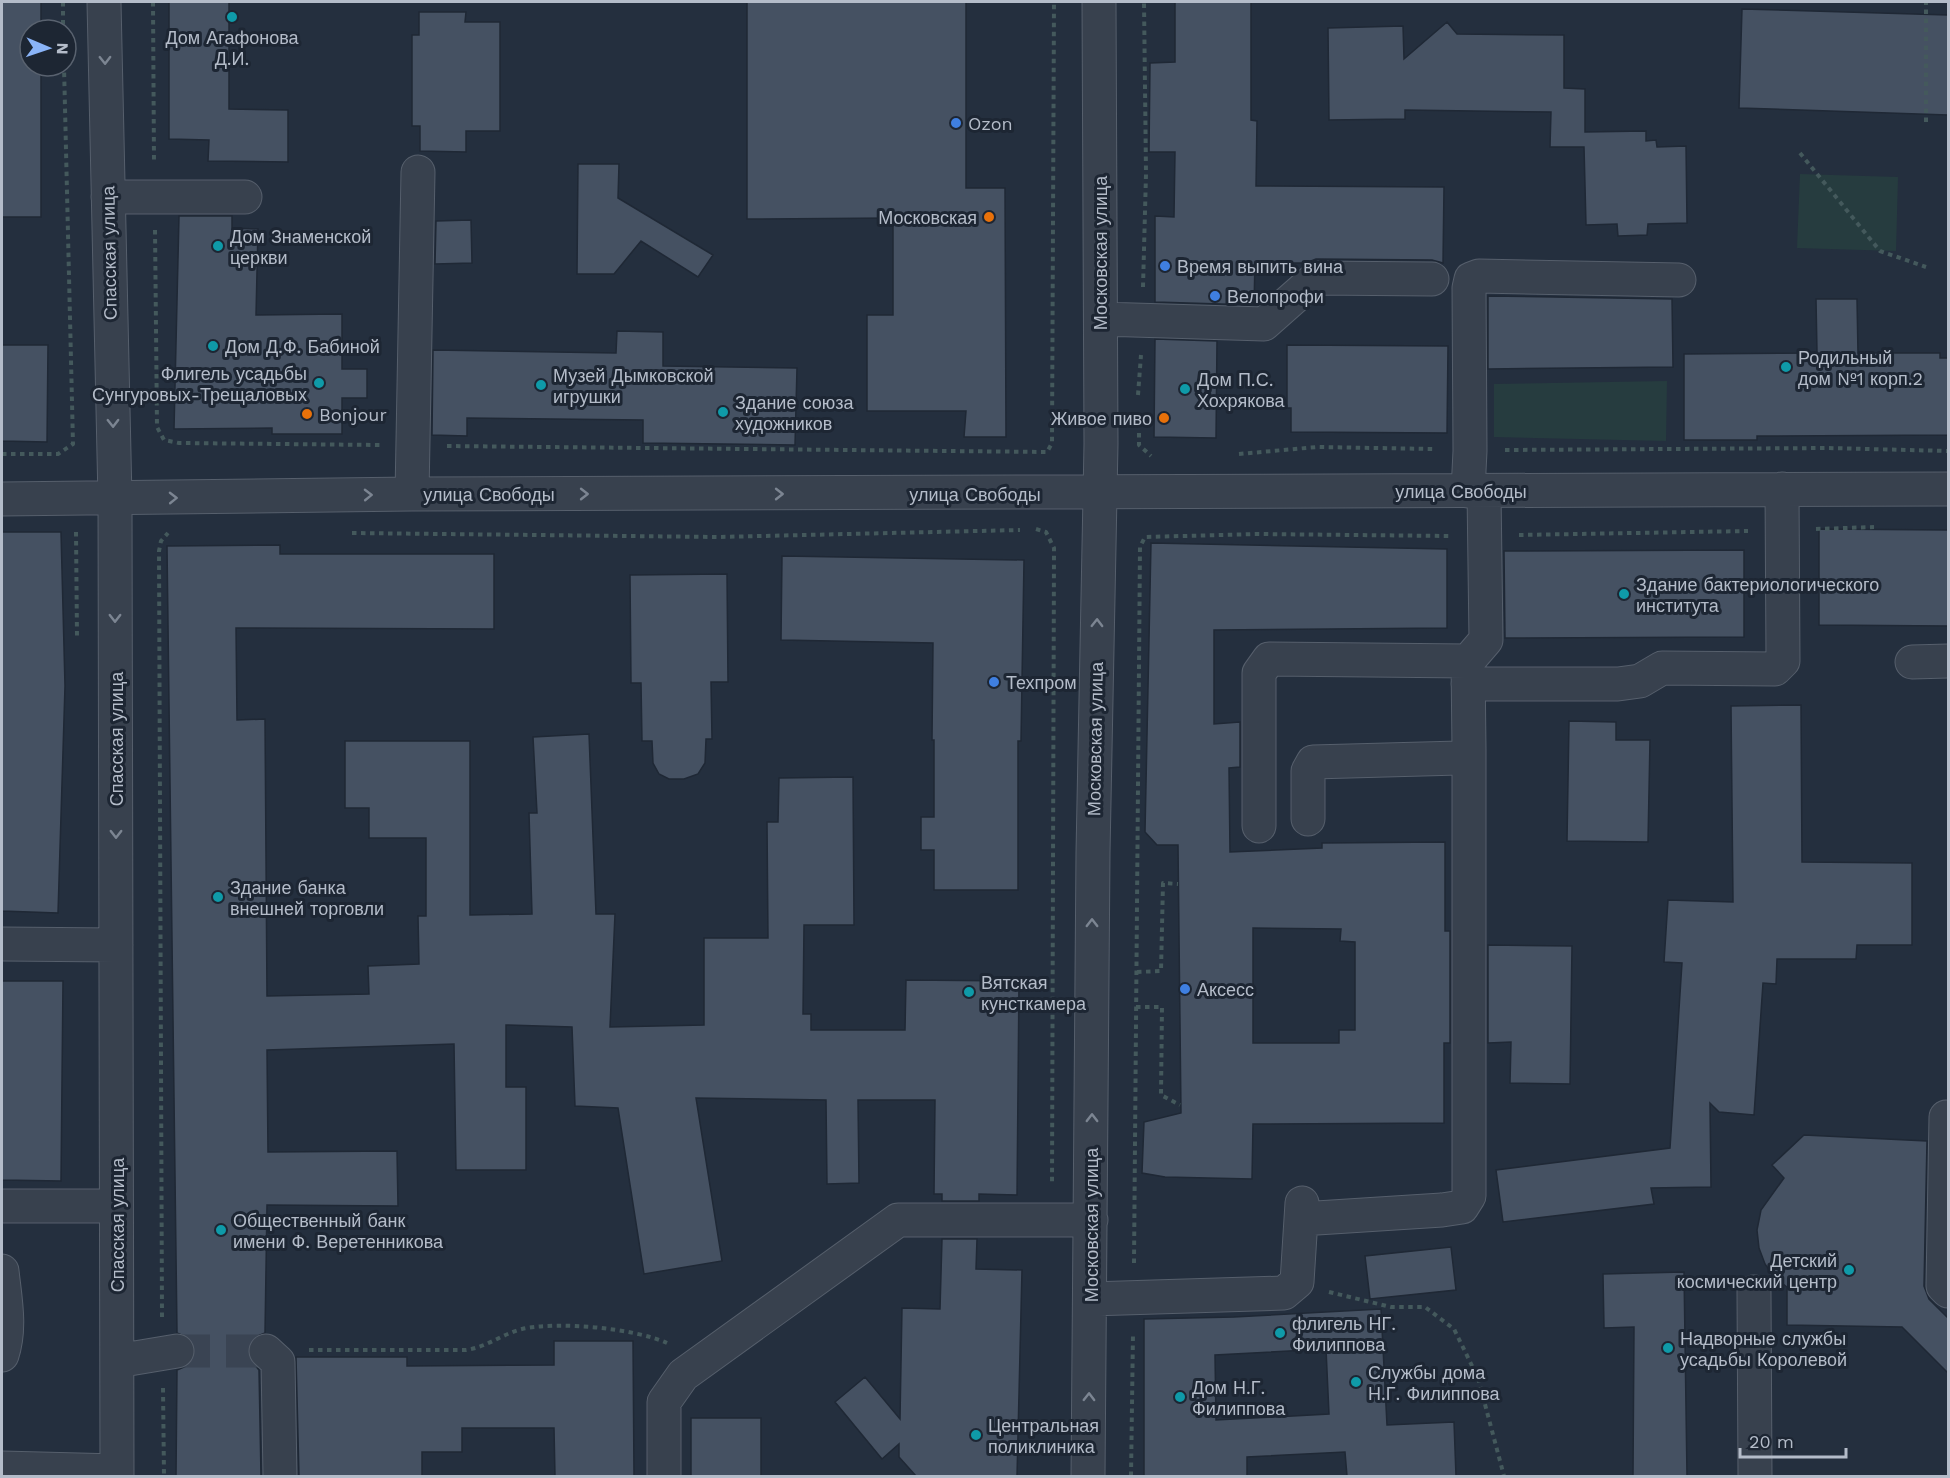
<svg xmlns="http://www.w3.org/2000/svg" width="1950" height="1478" font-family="'Work Sans',sans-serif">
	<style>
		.green { fill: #263c3f }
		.building { fill: #455162; stroke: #1f2835; stroke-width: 1.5; fill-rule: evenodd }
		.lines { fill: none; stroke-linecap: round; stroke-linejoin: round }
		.minor-tunnel { stroke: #3a4453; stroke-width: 33; stroke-dasharray: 33 16; stroke-linecap: butt }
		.minor-casing { stroke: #565f6c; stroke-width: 35 }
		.path { stroke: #44595c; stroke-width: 4; stroke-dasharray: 4.5 4.5; stroke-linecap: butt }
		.minor { stroke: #38414e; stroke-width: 33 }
		.oneway { stroke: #7c8592 }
		.culture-dot { fill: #0f9aa8; stroke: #1d2633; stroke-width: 2 }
		.shop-dot { fill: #3f7fe0; stroke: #1d2633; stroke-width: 2 }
		.food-dot { fill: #e8710a; stroke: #1d2633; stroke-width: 2 }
		.labels { text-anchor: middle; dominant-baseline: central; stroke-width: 6; stroke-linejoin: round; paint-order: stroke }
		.poi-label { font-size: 18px; fill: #b4bcc9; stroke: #1d2633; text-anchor: start }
		.street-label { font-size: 18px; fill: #b4bcc9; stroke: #1d2633 }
	</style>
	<rect width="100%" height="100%" fill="#242f3e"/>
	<path class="green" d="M1800,174L1898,177L1896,251L1797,248Z
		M1667,381L1666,441L1494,437V384Z"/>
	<path class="building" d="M2,2H41V30H30V66H41V217H2Z
		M169,2H229V109L288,110V162L208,161L209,140L169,139Z
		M747,2H966V188H1005L1006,437H964L966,411H867V315H893V218L747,219Z
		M1175,2H1251V120L1257,121L1256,186L1444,187L1443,263L1432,260L1316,259L1306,263H1255L1254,305L1155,302V216L1174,217L1175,152H1149L1150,63L1175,62Z
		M1742,9L1948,15V115L1739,108Z
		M419,12H466L465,22H500V131H466V152L420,151V126H412V35H419Z
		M1447,22L1457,34L1564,35V88L1585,89V132L1646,131V141L1656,140L1657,147L1686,146L1687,223L1648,224L1647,235L1618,236L1617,224L1586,225L1584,147H1550L1551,112L1405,110V119L1329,120L1328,28L1403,26L1404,59Z
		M578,164H619L618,198L713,255L698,277L641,241L614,274H577Z
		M179,216H232V228L258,229L256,315L342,314V369H367V398H342V434H272V428L174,429Z
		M471,220L472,263L435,264L436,221Z
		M1488,296L1672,299L1673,367L1488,369Z
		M1816,299H1857L1858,353H1940V358H1948V435L1757,436V440H1684V354L1817,353Z
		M617,331L663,332V366L797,368L795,445L643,443V420L467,418V436L432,435L433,350L616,353Z
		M1155,339L1217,341L1216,438L1154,437Z
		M2,345H48L47,442L2,441Z
		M1287,345L1448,346L1447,433L1291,432V408H1287Z
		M1819,529L1948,530V626L1819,625Z
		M2,532H61L65,686L58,913L2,911Z
		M1151,543L1447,549V628L1214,630V724L1240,722V767L1229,768L1230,852L1322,848V843L1445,842V931H1450V1043H1444V1123L1253,1124L1252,1179L1165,1177L1142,1173L1144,1122L1181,1113L1178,845H1157L1145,832ZM1253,928L1341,929L1340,941L1355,942V1030H1339V1043H1253Z
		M280,545V554H494V629L236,628L237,720L265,719L267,996L369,994L368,966L419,964L418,916H426V838H369V808H345V741H470V915L532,914L529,813H537L533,737L589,734L596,914H615L610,1027L704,1025V938H768L767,822H778L779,778L853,777L854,925H804L803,1014H811V1030H905L906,980L1019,981L1017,1195L979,1194V1201H942V1194H934L935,1100H858L859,1183L827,1184L826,1100L696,1098L722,1261L644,1274L618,1108L575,1106L572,1027L506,1025V1087H526V1170H456L454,1044L267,1050L268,1152L397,1151L398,1206L267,1205L265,1333L253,1338L248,1348V1357L259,1370L261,1476H176L177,1370L189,1365L194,1358L196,1348L191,1339L177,1333L167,546Z
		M1744,550V637L1505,638L1504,551Z
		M782,556L1024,560L1021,741H1018V890H934V850H921V817H934V740H932L933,643L781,640Z
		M727,574L728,682H711L712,739H706L705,763L698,774L684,779H669L659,774L653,763L652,741H642L641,683H631L630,575Z
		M1801,705L1802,862L1912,863V945H1857L1856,959H1777L1776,984L1763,983L1754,1115L1719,1112L1710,1103L1711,1187L1651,1188L1654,1204L1503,1222L1496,1170L1670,1148L1682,963L1664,962L1668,900L1733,902L1731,706Z
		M1569,721L1616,722V740H1650L1648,842L1567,841Z
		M1488,945L1572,946L1570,1084L1510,1083L1511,1042L1488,1043Z
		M2,981H63L61,1181L2,1180Z
		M1804,1135L1927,1141L1924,1286L1929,1299L1948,1318V1373L1902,1327L1787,1325V1287L1774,1277L1765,1264L1759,1248L1757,1230L1761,1210L1784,1178L1772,1165Z
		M942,1239H977L976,1269L1022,1270L1017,1476H916L899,1457V1444L882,1459L835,1402L865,1377L900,1419L902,1308L940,1309Z
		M1451,1247L1456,1290L1370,1299L1365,1256Z
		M1684,1272L1687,1476H1633L1634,1327L1604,1328L1603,1274Z
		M1381,1309L1387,1425L1454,1422L1456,1476H1347L1345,1452L1247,1457V1476H1144V1319L1234,1317ZM1326,1349L1329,1414L1216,1420L1215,1355Z
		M554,1341H633L634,1476H555L554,1428H462V1452H422V1476H299L296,1357H407V1366L554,1365Z
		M691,1418H761V1476H691Z"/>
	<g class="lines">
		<path class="minor-tunnel" d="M177,1351H266"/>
		<g class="minor-casing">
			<path id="minor" d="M104,2L115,499L117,1476
				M108,197H245
				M1101,319L1264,324L1316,278L1432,279
				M1468,491L1470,451L1469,288L1471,279L1479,276L1679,280
				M412,494L418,172
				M2,499L412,494L1948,489
				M1912,662L1948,661
				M1468,684H1618L1640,681L1662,668L1775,669L1783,661L1782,489
				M1308,819V771L1313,762L1459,758L1469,749L1468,662
				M1259,826V673L1269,659L1468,661L1486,640L1484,491
				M2,944L116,945
				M1946,1117L1943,1286L1948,1291
				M2,1206H116
				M1301,1219L1442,1210L1462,1207L1469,1196V749
				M2,1271C5,1299 11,1328 2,1355
				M1754,1292L1755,1476
				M1090,1299L1284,1293L1297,1282L1302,1203
				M266,1351L278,1362L280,1476
				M117,1361L177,1351
				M2,1468L117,1471
				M664,1476V1402L683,1375L898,1220H1091
				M1088,1476L1093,853L1101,444L1099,2"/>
		</g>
		<path class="path" d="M63,2V30
			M153,2L154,163
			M1926,122V2
			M1800,153L1880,251L1926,267
			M155,230L157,427L164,440L179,443L380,445
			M1143,287L1146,174L1144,2
			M1138,395L1141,355
			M1139,433V445L1151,456
			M447,446L1047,452L1052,443L1054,2
			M1505,450L1828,448L1948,451
			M2,454H58L73,444L64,66
			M1239,454L1317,447L1435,449
			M1036,529L1046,532L1054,548L1052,1185
			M1816,529L1874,527
			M76,532L77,636
			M352,533L718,537L1020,530
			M1519,535L1748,531
			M1137,972L1161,971L1163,883L1178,884
			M1136,1007H1162L1161,1095L1180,1105
			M1134,1263L1140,547L1145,537L1259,534L1451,536
			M1329,1292L1391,1307H1425L1454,1329L1478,1378L1504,1476
			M162,1317L159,551L161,541L168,533
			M309,1350H466C487,1347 502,1334 522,1329C558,1321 633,1328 667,1343
			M163,1388L164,1476
			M1131,1476L1133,1333"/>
		<use href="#minor" class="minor"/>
	</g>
	<defs><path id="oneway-chevron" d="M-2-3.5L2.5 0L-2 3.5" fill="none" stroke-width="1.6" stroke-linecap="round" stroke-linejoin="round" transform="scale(1.5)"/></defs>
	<g class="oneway">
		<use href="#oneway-chevron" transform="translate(105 60) rotate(89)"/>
		<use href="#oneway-chevron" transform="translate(113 423) rotate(89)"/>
		<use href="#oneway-chevron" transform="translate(584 494)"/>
		<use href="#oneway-chevron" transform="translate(779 494)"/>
		<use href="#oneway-chevron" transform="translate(368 495) rotate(-1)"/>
		<use href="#oneway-chevron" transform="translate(173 498) rotate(-1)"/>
		<use href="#oneway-chevron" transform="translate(115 618) rotate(90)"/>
		<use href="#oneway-chevron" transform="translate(1097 623) rotate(-89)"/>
		<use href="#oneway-chevron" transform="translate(116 834) rotate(90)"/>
		<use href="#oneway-chevron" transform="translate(1092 923) rotate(-90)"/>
		<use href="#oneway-chevron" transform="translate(1092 1118) rotate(-90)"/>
		<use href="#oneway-chevron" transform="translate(1089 1397) rotate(-89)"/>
	</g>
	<g class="culture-dot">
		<circle cx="232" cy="17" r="6"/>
		<circle cx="218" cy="246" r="6"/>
		<circle cx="213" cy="346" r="6"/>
		<circle cx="1786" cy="367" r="6"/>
		<circle cx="319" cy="383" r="6"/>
		<circle cx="541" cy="385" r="6"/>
		<circle cx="1185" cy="389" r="6"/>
		<circle cx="723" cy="412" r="6"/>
		<circle cx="1624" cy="594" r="6"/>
		<circle cx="218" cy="897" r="6"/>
		<circle cx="969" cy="992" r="6"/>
		<circle cx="221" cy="1230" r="6"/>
		<circle cx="1849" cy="1270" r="6"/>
		<circle cx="1280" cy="1333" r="6"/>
		<circle cx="1668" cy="1348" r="6"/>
		<circle cx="1356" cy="1382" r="6"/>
		<circle cx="1180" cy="1397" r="6"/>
		<circle cx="976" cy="1435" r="6"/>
	</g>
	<g class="shop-dot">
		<circle cx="956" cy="123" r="6"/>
		<circle cx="1165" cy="266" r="6"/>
		<circle cx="1215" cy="296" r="6"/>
		<circle cx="994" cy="682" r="6"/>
		<circle cx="1185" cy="989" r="6"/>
	</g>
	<g class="food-dot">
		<circle cx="989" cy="217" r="6"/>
		<circle cx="307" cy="414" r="6"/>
		<circle cx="1164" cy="418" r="6"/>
	</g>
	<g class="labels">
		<g class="poi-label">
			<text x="232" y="37" text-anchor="middle">Дом Агафонова<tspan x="232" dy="21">Д.И.</tspan></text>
			<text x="968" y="123">Ozon</text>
			<text x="977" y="217" text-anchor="end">Московская</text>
			<text x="230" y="236">Дом Знаменской<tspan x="230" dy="21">церкви</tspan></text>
			<text x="1177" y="266">Время выпить вина</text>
			<text x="1227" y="296">Велопрофи</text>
			<text x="225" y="346">Дом Д.Ф. Бабиной</text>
			<text x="1798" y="357">Родильный<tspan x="1798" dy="21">дом №1 корп.2</tspan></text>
			<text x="307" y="373" text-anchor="end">Флигель усадьбы<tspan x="307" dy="21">Сунгуровых-Трещаловых</tspan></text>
			<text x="553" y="375">Музей Дымковской<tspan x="553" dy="21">игрушки</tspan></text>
			<text x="1197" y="379">Дом П.С.<tspan x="1197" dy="21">Хохрякова</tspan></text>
			<text x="735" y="402">Здание союза<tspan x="735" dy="21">художников</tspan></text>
			<text x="319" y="414">Bonjour</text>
			<text x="1152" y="418" text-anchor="end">Живое пиво</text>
			<text x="1636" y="584">Здание бактериологического<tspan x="1636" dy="21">института</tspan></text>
			<text x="1006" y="682">Техпром</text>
			<text x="230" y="887">Здание банка<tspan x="230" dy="21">внешней торговли</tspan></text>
			<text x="981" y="982">Вятская<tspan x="981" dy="21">кунсткамера</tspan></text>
			<text x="1197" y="989">Аксесс</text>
			<text x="233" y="1220">Общественный банк<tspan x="233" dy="21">имени Ф. Веретенникова</tspan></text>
			<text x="1837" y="1260" text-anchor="end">Детский<tspan x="1837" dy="21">космический центр</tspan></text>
			<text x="1292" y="1323">флигель НГ.<tspan x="1292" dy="21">Филиппова</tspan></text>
			<text x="1680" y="1338">Надворные службы<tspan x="1680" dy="21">усадьбы Королевой</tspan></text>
			<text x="1368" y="1372">Службы дома<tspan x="1368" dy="21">Н.Г. Филиппова</tspan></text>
			<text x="1192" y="1387">Дом Н.Г.<tspan x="1192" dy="21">Филиппова</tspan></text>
			<text x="988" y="1425">Центральная<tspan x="988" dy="21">поликлиника</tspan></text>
		</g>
		<g class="street-label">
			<text transform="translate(109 253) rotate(-91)">Спасская улица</text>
			<text transform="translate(1100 253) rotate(-90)">Московская улица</text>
			<text x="1461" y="491">улица Свободы</text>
			<text x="489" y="494">улица Свободы</text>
			<text x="975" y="494">улица Свободы</text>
			<text transform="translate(116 739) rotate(-90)">Спасская улица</text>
			<text transform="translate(1095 739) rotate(-89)">Московская улица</text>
			<text transform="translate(117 1225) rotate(-90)">Спасская улица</text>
			<text transform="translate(1091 1225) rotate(-90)">Московская улица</text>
		</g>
	</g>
	<rect width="1950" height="1478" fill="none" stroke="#b4bcc9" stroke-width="6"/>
	<g transform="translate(48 48) rotate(92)"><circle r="28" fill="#1d2633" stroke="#59626f" stroke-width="1.5"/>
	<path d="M0-4.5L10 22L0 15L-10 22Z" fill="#8ab4f8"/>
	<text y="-9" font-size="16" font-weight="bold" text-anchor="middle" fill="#b4bcc9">N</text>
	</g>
	<path d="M1740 1448v9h106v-9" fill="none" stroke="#b4bcc9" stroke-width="3"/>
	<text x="1749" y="1448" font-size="18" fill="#b4bcc9" stroke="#1d2633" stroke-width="4.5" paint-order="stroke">20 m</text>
</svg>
